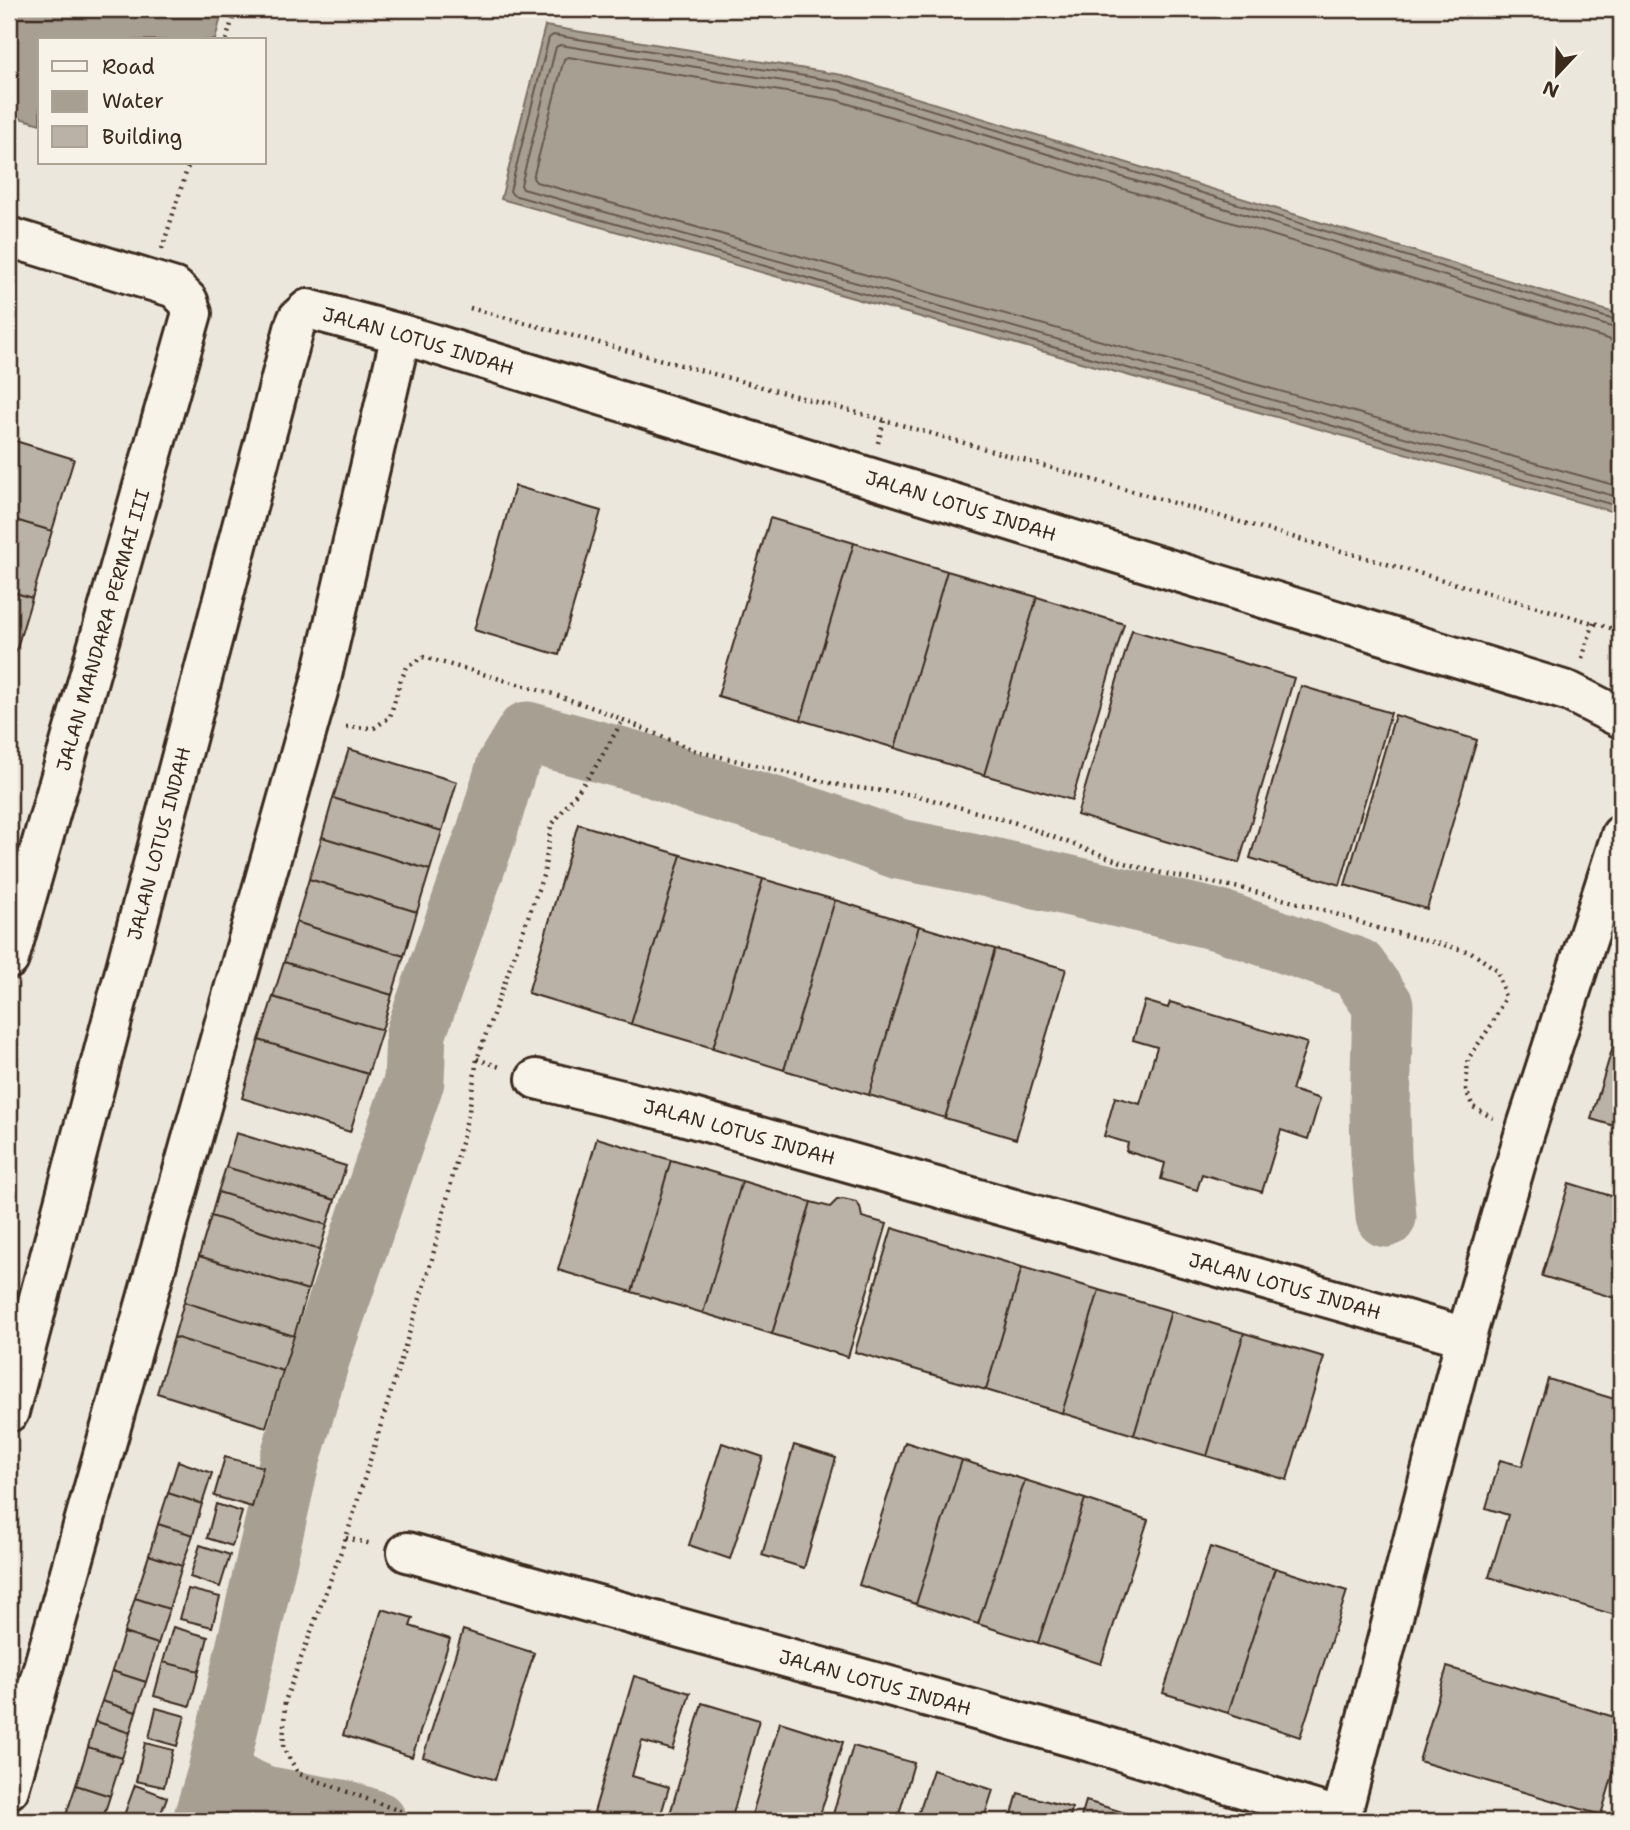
<svg xmlns="http://www.w3.org/2000/svg" width="1630" height="1830" font-family="'Shantell Sans',sans-serif">
	<style>
		.water { fill: #a89f93; stroke: #7c7064; stroke-width: 2 }
		.lines { fill: none; stroke-linecap: round; stroke-linejoin: round }
		.shore { stroke: #67594d; stroke-width: 2 }
		.river { stroke: #a89f93; stroke-width: 61 }
		.building { fill: #bab2a7; stroke: #3b2a1e; stroke-width: 2 }
		.minor-casing { stroke: #3b2a1e; stroke-width: 44 }
		.path { stroke: #3b2a1e; stroke-width: 4.5; stroke-dasharray: 2 5; stroke-linecap: butt }
		.minor { stroke: #f7f3e8; stroke-width: 38 }
		.labels { text-anchor: middle; dominant-baseline: central; stroke-width: 7; stroke-linejoin: round; paint-order: stroke }
		.street-label { font-size: 19px; fill: #3b2a1e; stroke: #f7f3e8 }
	</style>
	<rect width="100%" height="100%" fill="#ece7dc"/>
	<filter id="ink" filterUnits="userSpaceOnUse"><feTurbulence type="fractalNoise" baseFrequency=".0143" numOctaves="2"/><feDisplacementMap in="SourceGraphic" scale="14" xChannelSelector="R" yChannelSelector="G"/><feConvolveMatrix kernelMatrix="1 2 1 2 8 2 1 2 1" color-interpolation-filters="sRGB"/></filter>
	<g filter="url(#ink)">
		<path class="water" d="M9,9H223L215,40H40V124L9,115Z
			M545,26L842,75L1621,315V514L501,199Z"/>
		<g class="lines">
			<path class="shore" d="M1621,322L841,82L553,35L549,38L510,191L513,195L1621,507
				M1621,330L839,90L560,45L556,47L521,185L523,189L1621,498
				M1621,341L1611,340L836,100L568,57L564,59L533,178L536,182L1621,487"/>
			<path class="river" d="M217,1775L264,1796L347,1811L376,1821
				M203,1821L217,1775L289,1463L320,1357L414,1081L416,1033L486,835L507,765L527,732L648,765L696,784L815,819L899,849L971,863L1222,921L1357,968L1383,1005L1380,1107L1381,1157L1386,1217"/>
		</g>
		<path class="building" d="M9,439L74,459L52,531L9,518Z
			M515,486L601,511L559,655L474,630Z
			M9,518L52,531L32,598L9,591Z
			M770,518L854,543L801,720L718,696Z
			M854,543L947,571L895,748L801,720Z
			M947,571L1037,597L984,775L895,748Z
			M9,591L32,598L9,674Z
			M1037,597L1124,624L1072,800L984,775Z
			M1132,630L1294,678L1239,863L1077,815Z
			M1301,686L1391,713L1340,885L1250,858Z
			M1395,715L1477,740L1427,909L1345,885Z
			M349,749L457,782L442,831L333,798Z
			M333,798L442,831L430,870L322,837Z
			M578,824L681,855L631,1024L528,993Z
			M322,837L430,870L417,912L309,879Z
			M681,855L763,879L713,1048L631,1024Z
			M309,879L417,912L404,956L296,922Z
			M763,879L835,900L784,1070L713,1048Z
			M835,900L919,926L869,1095L784,1070Z
			M296,922L404,956L392,995L284,962Z
			M919,926L995,949L945,1118L869,1095Z
			M995,949L1066,969L1016,1139L945,1118Z
			M284,962L392,995L382,1030L273,997Z
			M273,997L382,1030L368,1074L259,1040Z
			M1145,1001L1168,1008L1170,1002L1307,1043L1292,1090L1320,1099L1308,1139L1281,1130L1262,1192L1202,1174L1197,1190L1161,1179L1165,1163L1126,1151L1128,1143L1104,1136L1115,1097L1140,1104L1157,1047L1133,1040Z
			M1620,1023H1621V1128L1591,1119Z
			M259,1040L368,1074L350,1132L242,1098Z
			M236,1133L346,1166L335,1200L226,1167Z
			M597,1138L671,1160L632,1292L558,1270Z
			M671,1160L742,1181L703,1313L632,1292Z
			M226,1167L335,1200L327,1225L218,1192Z
			M742,1181L811,1202L772,1334L703,1313Z
			M1569,1183L1621,1199V1300L1542,1276Z
			M218,1192L327,1225L320,1250L211,1216Z
			M843,1199L856,1202L860,1207L862,1217L887,1224L848,1357L772,1334L811,1202L830,1207L837,1200Z
			M211,1216L320,1250L308,1290L199,1256Z
			M892,1228L1022,1267L986,1390L855,1352Z
			M199,1256L308,1290L294,1336L184,1302Z
			M1022,1267L1099,1290L1062,1413L986,1390Z
			M1099,1290L1171,1311L1134,1435L1062,1413Z
			M184,1302L294,1336L283,1371L174,1337Z
			M1171,1311L1244,1333L1207,1456L1134,1435Z
			M1244,1333L1324,1357L1287,1480L1207,1456Z
			M174,1337L283,1371L266,1427L157,1393Z
			M1548,1379L1621,1401V1617L1489,1577L1508,1515L1486,1508L1500,1460L1522,1466Z
			M905,1442L962,1460L916,1604L859,1585Z
			M722,1443L763,1457L730,1559L689,1545Z
			M794,1445L836,1458L804,1568L762,1555Z
			M225,1457L263,1467L252,1507L214,1496Z
			M962,1460L1025,1480L978,1624L916,1604Z
			M178,1461L212,1473L202,1504L168,1493Z
			M1025,1480L1085,1499L1038,1643L978,1624Z
			M168,1493L202,1504L193,1535L158,1524Z
			M1085,1499L1148,1520L1101,1664L1038,1643Z
			M216,1504L242,1512L232,1546L207,1538Z
			M158,1524L193,1535L182,1566L149,1555Z
			M200,1545L230,1555L220,1587L190,1577Z
			M1210,1547L1275,1568L1228,1713L1163,1693Z
			M149,1555L182,1566L169,1609L135,1598Z
			M1275,1568L1347,1591L1300,1737L1228,1713Z
			M188,1589L220,1597L212,1627L180,1619Z
			M135,1598L169,1609L158,1644L124,1633Z
			M382,1609L413,1618L410,1626L450,1639L412,1757L343,1735Z
			M173,1627L208,1637L199,1671L163,1662Z
			M463,1630L534,1653L495,1780L423,1757Z
			M124,1633L158,1644L146,1682L112,1671Z
			M163,1662L199,1671L190,1706L154,1696Z
			M1447,1667L1621,1719V1747L1601,1815L1419,1761Z
			M112,1671L146,1682L136,1712L102,1701Z
			M634,1676L690,1693L673,1750L642,1741L632,1776L669,1787L659,1821H623L594,1812Z
			M102,1701L136,1712L130,1733L95,1721Z
			M702,1703L759,1720L731,1821H668Z
			M156,1708L185,1716L177,1746L149,1738Z
			M95,1721L130,1733L122,1758L88,1747Z
			M780,1722L843,1742L818,1821H750Z
			M145,1743L173,1750L164,1787L136,1781Z
			M853,1746L914,1763L897,1821H831Z
			M88,1747L122,1758L110,1796L76,1785Z
			M933,1770L993,1790L983,1821H916Z
			M76,1785L110,1796L102,1821H64Z
			M135,1785L167,1797L158,1821H130L123,1818Z
			M1018,1793L1072,1808L1069,1821H1010Z
			M1086,1801L1152,1821H1080Z"/>
		<g class="lines">
			<g class="minor-casing">
				<g id="minor">
					<path d="M9,237L175,288L188,301L192,313L9,959"/>
					<path id="s1" d="M536,1079L675,1113L1466,1337"/>
					<path id="s2" d="M9,1412L295,325L298,318L308,309L401,334L1570,692L1621,718"/>
					<path id="s3" d="M407,1552L1094,1743L1341,1818"/>
					<path d="M9,1789L320,684L401,334"/>
					<path d="M1340,1821L1466,1337L1524,1135L1621,835"/>
				</g>
			</g>
			<path class="path" d="M226,40L236,9
				M162,249L189,163
				M470,308L884,420L1621,631
				M878,443L884,420
				M1582,658L1594,622
				M346,727L374,728L390,717L400,682L407,667L423,657L553,694L602,711L696,751L843,786L915,795L1016,823L1115,860L1156,872L1240,888L1321,909L1377,928L1471,952L1497,970L1505,997L1492,1024L1468,1059L1466,1090L1473,1107L1493,1118
				M477,1059L503,1068
				M346,1538L372,1544
				M427,1821L299,1774L283,1748L285,1701L346,1538L432,1259L469,1111L477,1059L544,873L551,826L591,774L623,720"/>
			<use href="#minor" class="minor"/>
		</g>
	</g>
	<g class="labels">
		<g class="street-label">
			<text stroke="none"><textPath href="#s2" startOffset="1260">JALAN LOTUS INDAH</textPath></text>
			<text stroke="none"><textPath href="#s2" startOffset="1827">JALAN LOTUS INDAH</textPath></text>
			<text transform="translate(103 630) rotate(-74)">JALAN MANDARA PERMAI III</text>
			<text stroke="none"><textPath href="#s2" startOffset="588">JALAN LOTUS INDAH</textPath></text>
			<text stroke="none"><textPath href="#s1" startOffset="210">JALAN LOTUS INDAH</textPath></text>
			<text stroke="none"><textPath href="#s1" startOffset="777">JALAN LOTUS INDAH</textPath></text>
			<text stroke="none"><textPath href="#s3" startOffset="486">JALAN LOTUS INDAH</textPath></text>
		</g>
	</g>
	<rect width="1630" height="1830" fill="none" stroke="#f7f3e8" stroke-width="35"/>
	<rect x="18" y="18" width="1595" height="1795" fill="none" stroke="#3b2a1e" stroke-width="2.5" filter="url(#ink)"/>
	<rect x="38" y="38" width="228" height="126" fill="#f7f3e8" stroke="#aca397" stroke-width="2"/>
	<rect x="52" y="61" width="35" height="10" fill="#f7f3e8" stroke="#aca397" stroke-width="2"/>
	<text x="102" y="74" font-size="21" fill="#3b2a1e">Road</text>
	<rect x="52" y="91" width="35" height="21" fill="#a89f93" stroke="#aca397" stroke-width="2"/>
	<text x="102" y="108" font-size="21" fill="#3b2a1e">Water</text>
	<rect x="52" y="126" width="35" height="21" fill="#bab2a7" stroke="#aca397" stroke-width="2"/>
	<text x="102" y="144" font-size="21" fill="#3b2a1e">Building</text>
	<g transform="translate(1557 74) rotate(202)" stroke="#f7f3e8" stroke-width="5" paint-order="stroke">
	<path d="M0-5L12 26L0 18L-12 26Z" fill="#3b2a1e"/>
	<text y="-10" font-size="19" font-weight="bold" text-anchor="middle" fill="#3b2a1e">N</text>
	</g>
</svg>
